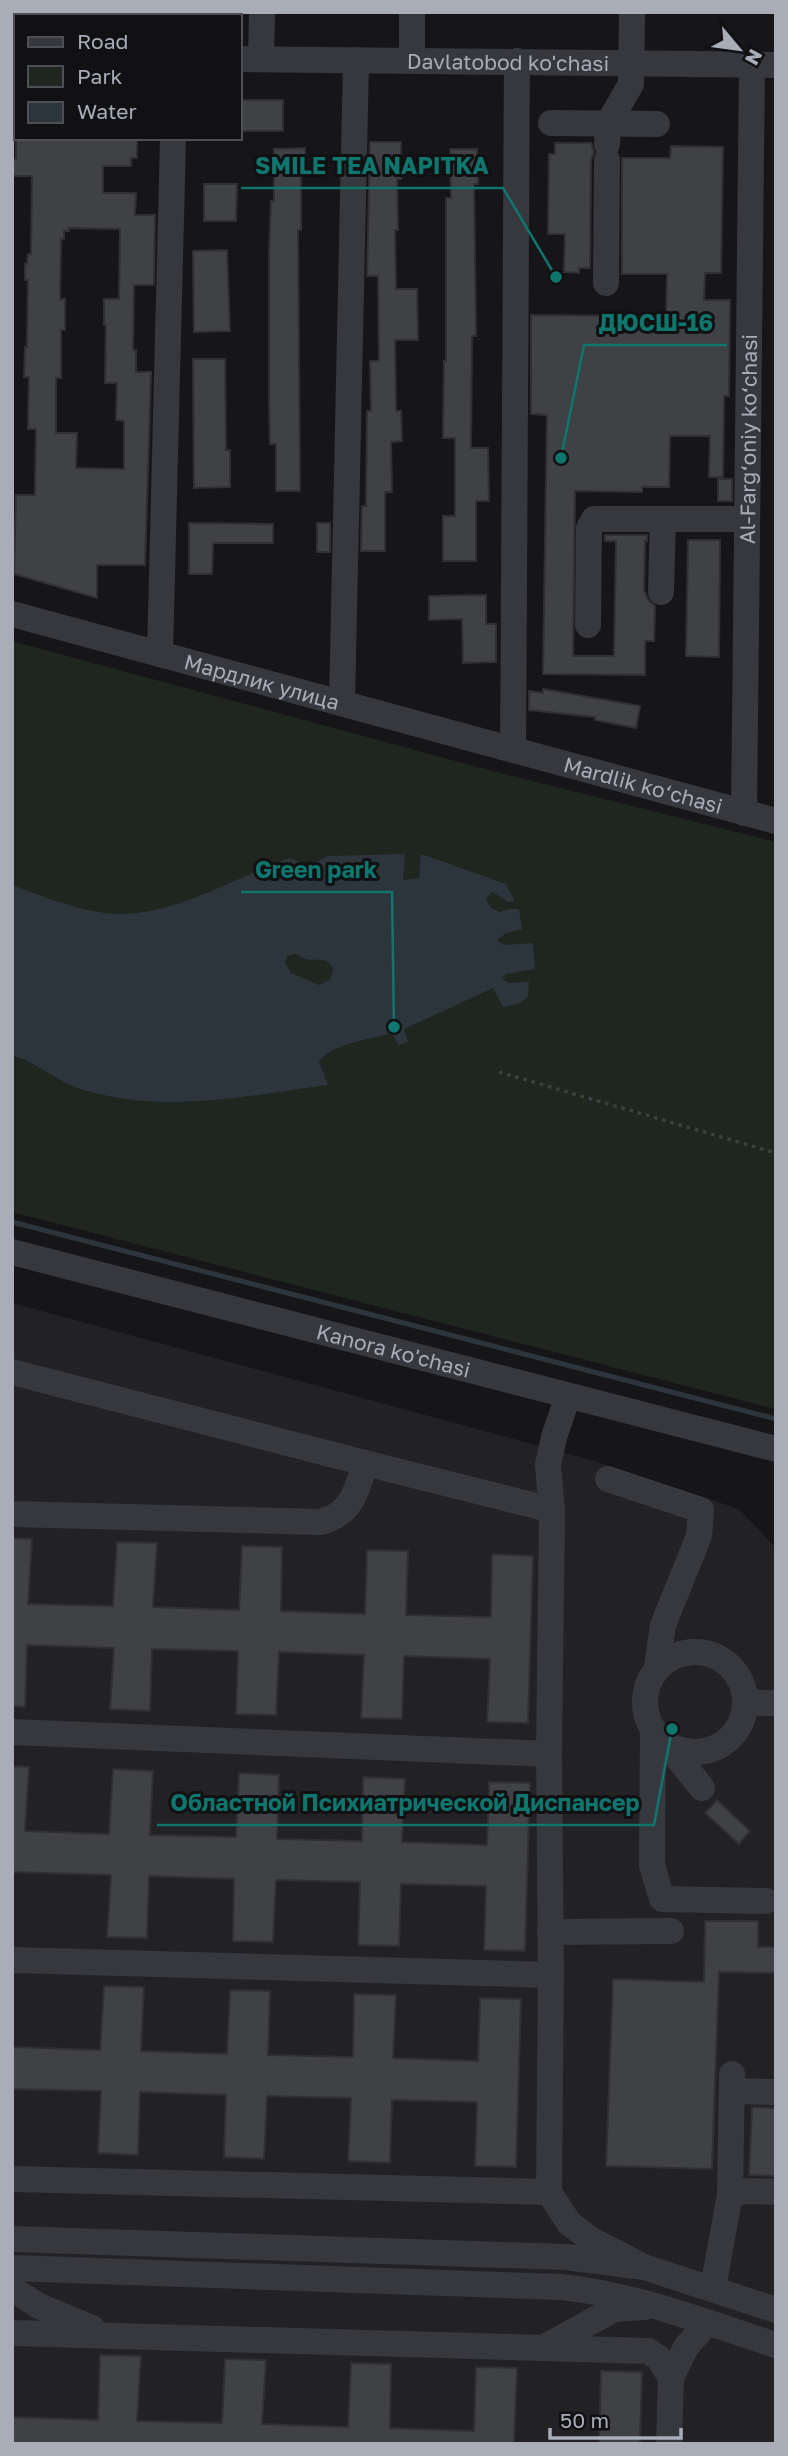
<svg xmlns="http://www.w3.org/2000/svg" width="788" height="2456" font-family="'Golos Text',sans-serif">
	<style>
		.built { fill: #222225 }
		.green { fill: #1e261f }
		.water { fill: #2c353c; fill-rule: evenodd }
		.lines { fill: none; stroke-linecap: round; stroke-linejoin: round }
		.stream { stroke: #2c353c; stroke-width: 5 }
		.building { fill: #404145; stroke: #303034; stroke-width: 2; fill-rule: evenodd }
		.path { stroke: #3d3f44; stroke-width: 3.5; stroke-dasharray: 3.5 5; stroke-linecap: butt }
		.minor { stroke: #37383d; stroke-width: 26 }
		.labels { text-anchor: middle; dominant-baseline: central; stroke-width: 6; stroke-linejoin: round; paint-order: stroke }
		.street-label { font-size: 21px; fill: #a8adb8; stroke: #111113 }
		.leader { fill: none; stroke: #0f766e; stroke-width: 2.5 }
		.callout-dot { fill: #0f766e; stroke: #111113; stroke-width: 2.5 }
		.callout-label { font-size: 23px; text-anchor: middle; font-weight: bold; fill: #0f766e; stroke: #111113; stroke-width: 6; stroke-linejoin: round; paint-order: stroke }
	</style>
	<rect width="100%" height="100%" fill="#161618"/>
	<path class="built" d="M12,1303L591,1460L739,1509L776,1548V2444H12Z"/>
	<path class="green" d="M12,641L500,773L776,842V1409L12,1212Z"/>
	<path class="water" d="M405,854L403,880L419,878L421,854L506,884L515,901L508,902L492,892L486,899L491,908L500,912L509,909H519L522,929L506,933L497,940L504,945L533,943L535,969L506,974L502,978L508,983L529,982L528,997L520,1003L503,1007L493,988L404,1029L408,1042L398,1045L394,1036L388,1034C370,1039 328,1045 319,1062L328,1085C247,1096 164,1114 84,1090C59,1083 38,1063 12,1055V885C43,896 73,909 105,913C166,921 233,878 289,858C305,865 313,865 328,856ZM295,954C295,954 305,959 306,959C318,962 324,955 333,968L331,979L319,985L291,973L285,962L287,956Z"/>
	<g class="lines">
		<path class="stream" d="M12,1222L776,1419"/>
	</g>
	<path class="building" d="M240,100H283V131H240Z
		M16,138L137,139V158H131V166H103V193H136L135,215H155L154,285H134L133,350H136V372H151L145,565H97V598L14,574L16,495H35L36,429H28L29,377H24L25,347H27L28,280H25V264H27L28,254H31L32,176H12V159H16ZM69,228L120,229L119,299H104V325H106L105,383H117L116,420L124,421V469L76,468L77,433H56V378H61V330H65V299H60L61,239H64V231H69Z
		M370,142H401V179H397L398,230H395L396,289H417L418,340H395L396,411H401L402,441L391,442L392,492H385V551H361L362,506H366L367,411H371L370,361H379L378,276H367Z
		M555,143H591L594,152L591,160L590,268H579V273L564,272L565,234H548L549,154H555Z
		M671,146L723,147L721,273H705L704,300H730L729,396H724L723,477H709L710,436H670L669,487H642V492L575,491L573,656H614L616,541H605V535H647V541H645L644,590L648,600L655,606L654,641H645V675L543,674L547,415L531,414V315L628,316V322H666L667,274H622V158H670Z
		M305,148L306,176H301V230H298L300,491H276V444H270L269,401V256L271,201H274V149Z
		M450,149H477L478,184H474L476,336H472L471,448H488L489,501H476V561H443V516H455V438H443L444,361H446V198H451Z
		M204,184H237L236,221H204Z
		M227,250L230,331L194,332L193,251Z
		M193,359H225L226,450H230V487L194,488Z
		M718,479H732V501H718Z
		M189,523L273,524V543H213L212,574H189Z
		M317,523H330V552H317Z
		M688,540H720L719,657L686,656Z
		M486,595V624H496V662L463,663L462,619L429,620V596Z
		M543,689L640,706L636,728L595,720V717L529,710V691L543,693Z
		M12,1538L32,1539L28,1604L113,1606L117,1542L157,1543L153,1607L239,1610L242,1546L282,1547L281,1611L365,1614L367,1550L408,1551L406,1615L491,1617L492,1554L533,1556L528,1723L487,1722L490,1659L404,1656L402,1719L361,1718L364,1655L279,1652L276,1715L236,1714L238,1651L152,1649L150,1711L110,1709L114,1648L27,1645L25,1707L12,1706Z
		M12,1766L29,1767L25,1831L109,1834L113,1769L153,1771L150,1835L236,1837L239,1773L279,1775L277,1839L362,1841L363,1777L405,1779L402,1842L487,1845L489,1782L530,1783L525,1951L484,1950L486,1886L401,1884L399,1946L358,1945L360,1882L276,1880L273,1942L233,1941L234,1879L149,1876L147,1938L107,1937L111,1875L12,1872Z
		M717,1800L750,1831L739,1844L705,1813Z
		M705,1921H758V1947H776V1973L719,1972L712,2169L606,2166L613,1979L704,1982Z
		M104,1986L144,1987L141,2051L227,2054L230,1990L270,1991L268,2055L353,2057L354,1994L396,1995L393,2058L478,2061L480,1998L521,1999L516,2167L475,2166L477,2102L392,2100L390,2163L348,2161L351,2098L267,2096L264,2159L224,2157L226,2095L140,2092L138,2155L98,2153L101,2091L12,2089V2047L100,2050Z
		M752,2107L776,2108V2176L749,2175Z
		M100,2355L141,2356L137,2421L222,2423L225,2359L266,2360L262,2424L348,2427L351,2363L391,2364L390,2428L474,2431L476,2367L517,2368L514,2444H12V2417L98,2420Z
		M601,2371L642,2372L640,2444H599Z"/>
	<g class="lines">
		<path class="path" d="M12,28H16
			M499,1072L776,1153"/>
		<g class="minor">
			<path d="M12,58H16"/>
			<path id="s1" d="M240,59L776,65"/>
			<path d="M261,59L262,12"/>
			<path d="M412,60V12"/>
			<path d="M551,123L657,124"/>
			<path d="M607,144L608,124L631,84L632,12"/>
			<path d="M606,283L607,160"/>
			<path d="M661,592L663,519"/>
			<path id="s2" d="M12,614L776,821"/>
			<path d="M588,625L589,528L594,519H747"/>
			<path d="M160,654L173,138"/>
			<path d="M342,703L356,60"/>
			<path d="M513,750L517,61"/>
			<path id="s3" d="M744,813L752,64"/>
			<path id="s4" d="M12,1252L776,1449"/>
			<path d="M12,1372L365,1463"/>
			<path d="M568,1396L554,1437L548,1465L552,1510L549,1754L551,1975L549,2192L569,2223L590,2239L644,2267"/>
			<path d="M608,1479L701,1510L699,1536L663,1625L657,1668"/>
			<path d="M12,1514L320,1522C351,1515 357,1491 365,1463L552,1510"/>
			<circle cx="695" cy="1702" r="50"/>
			<path d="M745,1703H776"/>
			<path d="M653,1729L652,1865L662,1899L766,1901"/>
			<path d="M12,1732L549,1754"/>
			<path d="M665,1742L702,1788"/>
			<path d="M550,1932L671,1931"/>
			<path d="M12,1960L551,1975"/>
			<path d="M732,2091L776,2092"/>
			<path d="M12,2179L549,2192"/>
			<path d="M730,2194L732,2074"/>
			<path d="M12,2239L566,2257L644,2267L776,2310"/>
			<path d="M12,2268L561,2287C637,2295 704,2322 776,2345"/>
			<path d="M713,2288L730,2194L745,2191L776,2192"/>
			<path d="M12,2289L39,2306L92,2328"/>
			<path d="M12,2333L648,2351L659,2358L671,2378"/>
			<path d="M545,2347L614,2309L645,2307"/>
			<path d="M669,2444L671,2378L686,2347L707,2323"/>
		</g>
	</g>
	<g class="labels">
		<g class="street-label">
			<text stroke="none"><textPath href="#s1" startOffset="268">Davlatobod ko'chasi</textPath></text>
			<text stroke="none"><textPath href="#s3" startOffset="374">Al-Farg‘oniy ko‘chasi</textPath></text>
			<text stroke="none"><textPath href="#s2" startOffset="259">Мардлик улица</textPath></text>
			<text stroke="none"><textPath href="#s2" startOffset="654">Mardlik ko‘chasi</textPath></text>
			<text stroke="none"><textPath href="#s4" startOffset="394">Kanora ko'chasi</textPath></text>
		</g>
	</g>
	<path class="leader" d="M556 277L503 188H241M561 458L584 345H727M394 1027L392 892H241M672 1729L654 1825H157"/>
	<g class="callout-dot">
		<circle cx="556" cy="277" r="7"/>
		<circle cx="561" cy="458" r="7"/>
		<circle cx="394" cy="1027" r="7"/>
		<circle cx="672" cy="1729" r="7"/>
	</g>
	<g class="callout-label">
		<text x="372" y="174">SMILE TEA NAPITKA</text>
		<text x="656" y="331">ДЮСШ-16</text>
		<text x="316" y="878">Green park</text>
		<text x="405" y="1811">Областной Психиатрической Диспансер</text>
	</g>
	<rect width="788" height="2456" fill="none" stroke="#a8adb8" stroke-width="28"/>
	<rect x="14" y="14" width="228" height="126" fill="#111113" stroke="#4d4f55" stroke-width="2"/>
	<rect x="28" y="37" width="35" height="10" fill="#37383d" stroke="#4d4f55" stroke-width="2"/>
	<text x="77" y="49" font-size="21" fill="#a8adb8">Road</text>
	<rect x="28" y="66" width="35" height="21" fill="#1e261f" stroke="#4d4f55" stroke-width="2"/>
	<text x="77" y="84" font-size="21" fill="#a8adb8">Park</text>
	<rect x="28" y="102" width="35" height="21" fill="#2c353c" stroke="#4d4f55" stroke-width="2"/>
	<text x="77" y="119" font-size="21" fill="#a8adb8">Water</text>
	<g transform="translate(739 49) rotate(119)" stroke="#111113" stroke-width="5" paint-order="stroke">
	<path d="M0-5L12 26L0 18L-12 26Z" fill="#a8adb8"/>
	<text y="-10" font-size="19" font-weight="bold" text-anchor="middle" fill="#a8adb8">N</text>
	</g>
	<path d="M550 2428v10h131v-10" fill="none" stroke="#a8adb8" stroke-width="3.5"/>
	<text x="560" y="2428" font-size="21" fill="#a8adb8" stroke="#111113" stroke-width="5" paint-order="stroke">50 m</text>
</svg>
